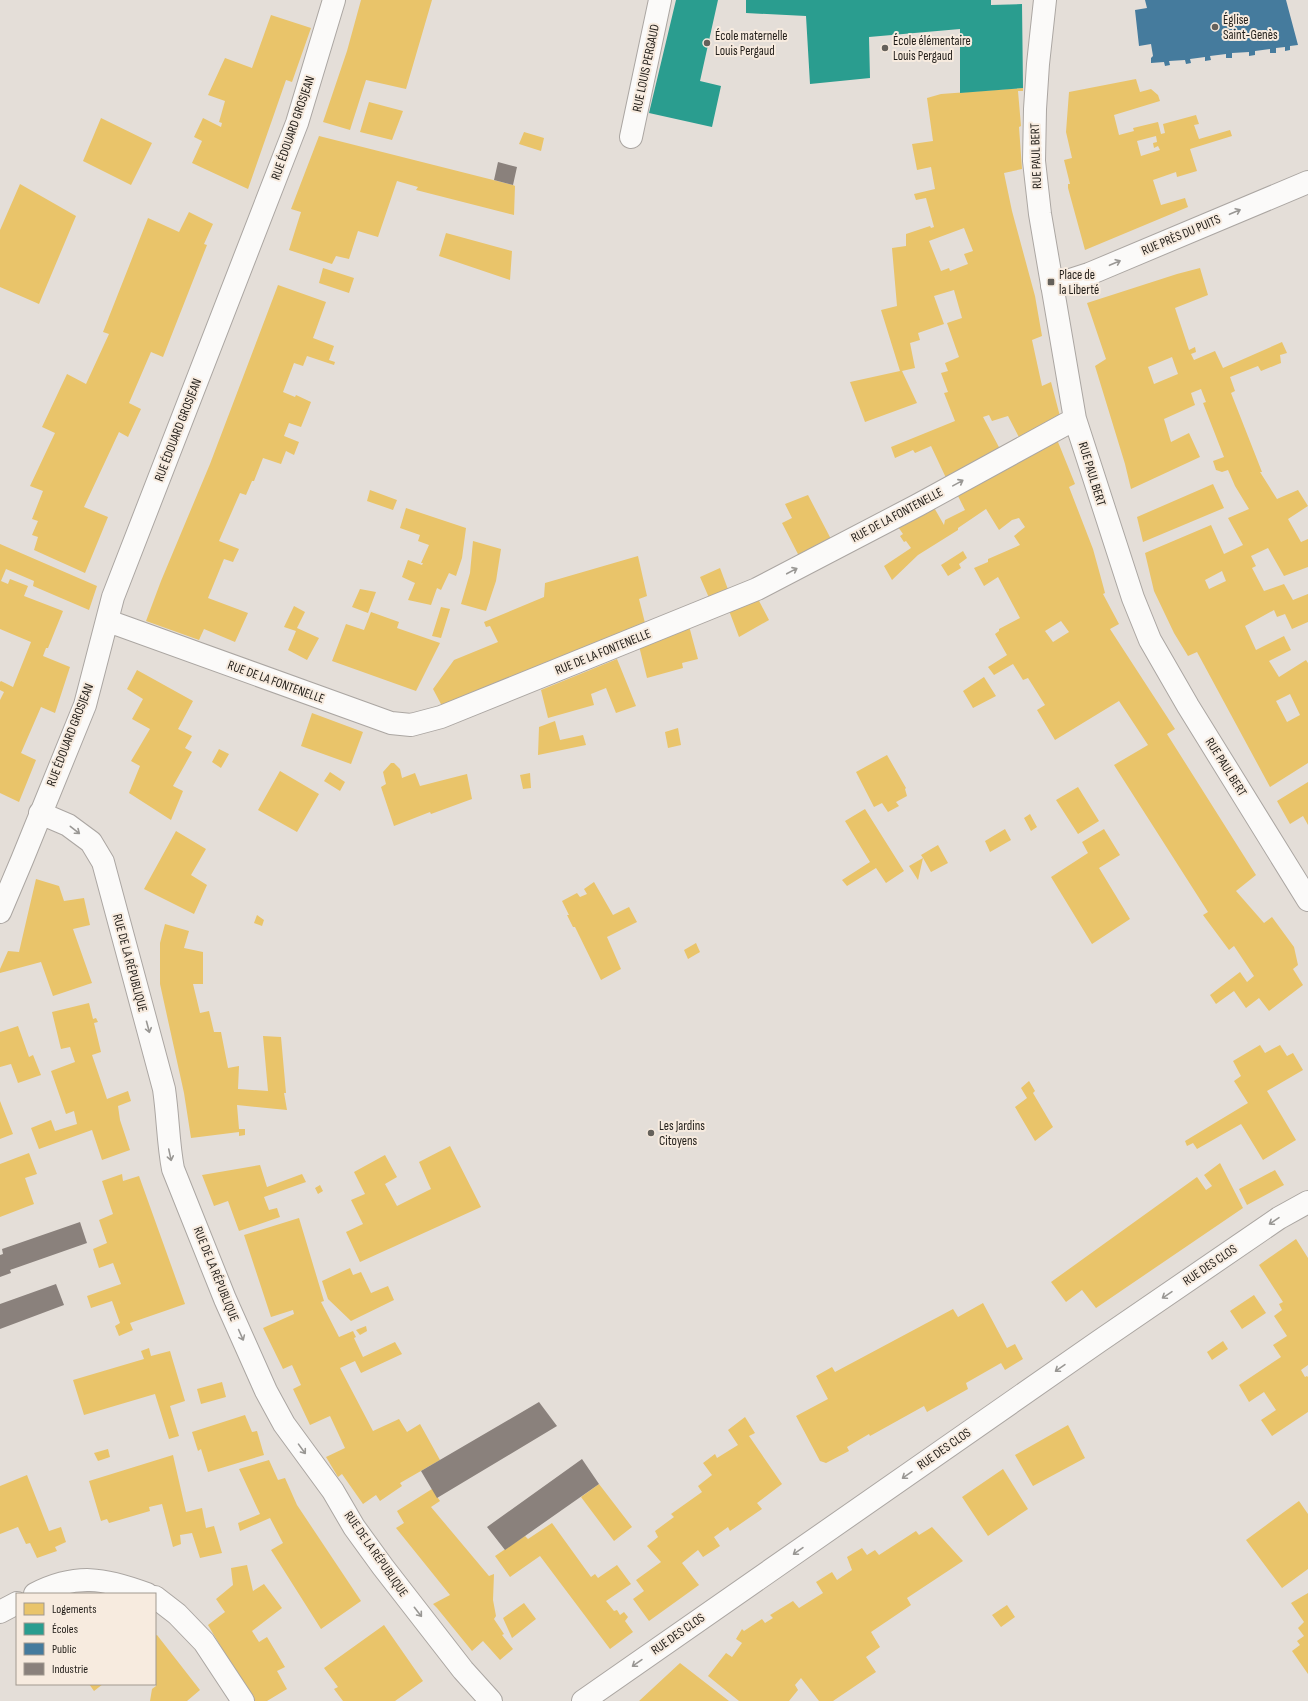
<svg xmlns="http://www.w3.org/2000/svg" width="1308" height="1701" font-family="'Sofia Sans Condensed',sans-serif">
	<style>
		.homes { fill: #e9c46a; fill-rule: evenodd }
		.schools { fill: #2a9d8f }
		.public { fill: #457b9d }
		.industry { fill: #8a817c }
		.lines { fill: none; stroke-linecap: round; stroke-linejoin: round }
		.minor-casing { stroke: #aba6a2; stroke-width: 24 }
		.minor { stroke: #fbfaf9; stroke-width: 22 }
		.oneway { stroke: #999794 }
		.poi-dot { fill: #65615b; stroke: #f7ebdf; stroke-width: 1.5 }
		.labels { text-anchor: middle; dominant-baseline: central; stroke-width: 4; stroke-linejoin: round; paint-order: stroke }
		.poi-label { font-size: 13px; fill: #211d18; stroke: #f7ebdf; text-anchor: start }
		.street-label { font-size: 13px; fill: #211d18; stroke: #f7ebdf }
	</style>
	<rect width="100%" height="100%" fill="#e4ded8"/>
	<path class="homes" d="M361,0H432L406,89L366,80L350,130L323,122L347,51Z
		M271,15L311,28L292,82L286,80L248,189L192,163L202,141L194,137L203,118L221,127L222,123L219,122L225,101L208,95L225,58L252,68Z
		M1136,79L1140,92L1151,89L1158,95L1160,101L1114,115L1119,135L1134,131L1133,128L1158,122L1161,134L1165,133L1163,124L1196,115L1199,124L1194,125L1199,139L1230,130L1232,136L1190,149L1197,171L1177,177L1176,172L1153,180L1161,205L1185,198L1188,207L1085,250L1068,188V184H1070L1064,160L1072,158L1066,132L1069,92ZM1156,136L1157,142L1153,143L1154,148L1158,146L1160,150L1141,156L1137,141Z
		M1023,88V91H1018L1021,126L1019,127L1022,169L1004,173L1012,211L1035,296L1042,336L1032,340L1042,386L1051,382L1061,420L1021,441L1008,416L992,421L989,415L983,417L1001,451L947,480L931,446L915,453L913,450L895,458L891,447L955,421L944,393L948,392L941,373L948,371L945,363L959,357L947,323L962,318L954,290L934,296L944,324L918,333L920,340L910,343L915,368L902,371L917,403L865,422L850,382L900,371L881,310L897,306L892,248L906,246V234L930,226L931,228L934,227L926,198L916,200L914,194L935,189L931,167L917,170L912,144L933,141L927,98L941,94ZM964,228L973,251L964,254L968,264L950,271L949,268L941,271L929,241Z
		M369,102L403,111L392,140L360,132Z
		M101,118L152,143L131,185L83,161Z
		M524,132L544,138L541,151L519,144Z
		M319,136L513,185L515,186L514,215L416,190L418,187L397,181L378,237L358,231L349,259L336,256L332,264L289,250L301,212L291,209Z
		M20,184L76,216L39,304L0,287V230Z
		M189,212L213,224L204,244L207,245L163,357L151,352L129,403L141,409L128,437L119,432L84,507L108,517L85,573L34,550L38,537L32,535L38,521L32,519L43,491L30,486L55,433L42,427L67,374L86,384L109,334L103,332L148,218L179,232Z
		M446,233L512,251L510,280L439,256Z
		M323,268L354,278L349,293L319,283Z
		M1200,268L1208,295L1175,308L1189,350L1195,347L1196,352L1191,354L1194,360L1215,351L1223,368L1282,342L1287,353L1280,355L1281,363L1261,371L1258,366L1230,377L1235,391L1231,393L1262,472H1260L1277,499L1298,490L1308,506L1288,519L1301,542L1308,539V567L1284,576L1268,548L1251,556L1256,566L1252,568L1264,591L1284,584L1293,600L1308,594V622L1292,629L1285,614L1277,617L1274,610L1245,626L1256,650L1284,636L1291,650L1269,661L1279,677L1306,660L1308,663V763L1270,787L1197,652L1188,656L1174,633L1154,591L1145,553L1211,525L1224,554L1243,545L1228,518L1249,509L1235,486L1228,470L1222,472L1216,470L1213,461L1224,457L1203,403L1206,402L1201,389L1191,393L1195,405L1164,419L1171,442L1189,433L1200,457L1131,489L1125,464L1095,366L1106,359L1087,303L1177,274ZM1172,357L1178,374L1154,384L1148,367ZM1222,571L1226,581L1209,589L1205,580ZM1290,694L1300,715L1287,722L1276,701Z
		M278,285L326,302L313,338L334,346L329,360L335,362L334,365L307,356L303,366L294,363L283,392L295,397L296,395L311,402L301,427L289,423L284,436L299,442L294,455L286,451L281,464L263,458L254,481H252L246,495L240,493L219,541L239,549L233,562L224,559L208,598L248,613L235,642L204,629L199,640L146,621L161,581L210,464Z
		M1056,437L1075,484L1069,487L1093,549L1104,589L1105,593L1103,594L1119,624L1110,629L1175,729L1167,734L1256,875L1236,891L1264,923L1272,917L1294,947L1298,965L1293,969L1303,985L1269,1011L1259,998L1246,1008L1234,991L1216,1004L1210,995L1240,972L1247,982L1254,976L1234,946L1229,950L1203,915L1208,912L1114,765L1148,745L1119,701L1055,740L1037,710L1045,705L1028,678L1023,680L1013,664L994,675L988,667L1007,655L995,634L999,631V629L1020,618L998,577L984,586L974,568L988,562V559L1020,545L1014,536L1025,527L1019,518L1012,520L999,530L986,509L958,528V530L918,555L892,580L884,566L911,548L906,541L904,542L900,536L903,534L896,524L932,504L944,525L945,520L965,510L958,496L954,498L951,493ZM1061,621L1069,632L1053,642L1045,631Z
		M1213,484L1224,508L1143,542L1137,517Z
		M370,490L397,500L393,510L367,501Z
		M808,495L832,541L800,558L782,523L792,518L785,504Z
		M406,508L466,528L462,558L456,576L449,573L441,590L437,588L431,605L408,600L415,583L402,577L408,560L422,565L423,563H421L429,545L418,541L420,535L400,528Z
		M473,541L501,549L496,581L486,611L461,604L470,573Z
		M0,544L97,586L89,610L33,586L34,581L6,569L1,581L8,584L10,579L28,586L24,596L63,611L48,648H46L43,656L70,667L55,713L41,707L21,753L36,760L19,802L0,793V700L4,692L0,690V682L1,681L13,687L31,642L0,629Z
		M963,551L967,558L959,564L961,568L948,576L941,565Z
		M638,556L647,596L639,599L646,627L569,653L442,706L433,689L454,660L498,642L490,626L486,627L484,622L544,597L545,583Z
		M720,568L729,592L710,600L700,577Z
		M360,589L376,592L368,613L352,607Z
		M757,597L769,620L739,637L728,608Z
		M294,606L305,612L297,628L319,638L307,660L288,650L296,631L284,627Z
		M441,607L450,609L441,638L432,636Z
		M371,612L399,622L397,628L440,643L416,691L332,661L346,624L364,630Z
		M689,626L698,659L682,663L683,668L647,678L639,646Z
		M617,659L636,706L616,713L606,688L591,694L594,705L548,718L541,690Z
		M137,670L193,701L178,729L192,736L185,748L192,752L173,786L183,791L171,820L129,793L140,766L131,761L150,729L132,719L143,699L127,689Z
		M984,677L996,696L973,708L963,691Z
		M312,713L363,732L351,764L301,746Z
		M555,721L560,740L583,735L586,745L538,755L539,727Z
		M678,728L681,745L668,748L665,732Z
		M219,749L229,754L221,768L212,762Z
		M887,755L906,788L905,789L907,796L896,802L899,806L888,812L882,803L874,807L856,772Z
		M391,763H394L400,769L402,778L415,773L420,786L467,774L472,799L431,814L430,812L394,826L381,787L386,784L383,772Z
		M280,771L319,794L297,832L258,810Z
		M330,772L345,782L340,791L324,781Z
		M530,773L531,788L523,789L520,775Z
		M1308,782V825L1303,816L1290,824L1277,801Z
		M1078,787L1099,821L1078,834L1056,800Z
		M865,809L904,871L886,883L876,868L847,886L842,880L870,862L845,821Z
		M1030,814L1037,827L1031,831L1024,818Z
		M1005,829L1011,840L990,852L985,841Z
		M1104,829L1120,855L1099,868L1130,919L1092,944L1051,877L1088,853L1082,842Z
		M176,831L206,849L191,875L207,885L194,914L144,889Z
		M938,845L948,863L931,872L923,858L918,880L909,866L923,858L921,855Z
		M36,879L59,886L64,901L84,898L90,925L73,929L92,983L53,996L41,962L0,973V969L8,951L19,952Z
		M594,882L613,915L629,907L637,922L607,937L621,969L601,980L575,927H573L567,915H569L562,901L577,893L580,897L587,894L584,889Z
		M257,915L264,920L262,926L254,923Z
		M165,924L189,931L184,948L203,952V984H193L200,1013L209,1011L214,1032H221L228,1068L239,1066L238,1089L268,1091L263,1036L281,1037L286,1093H284L287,1110L237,1105L239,1129H245V1135L239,1136V1132L191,1138L184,1093L160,984V943Z
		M696,943L700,952L688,959L684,950Z
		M89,1003L93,1019L96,1018L98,1022L94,1023L101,1052L92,1055L107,1099L128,1091L131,1101L118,1106L120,1120L130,1150L102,1160L92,1130L39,1149L31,1128L51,1120L55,1131L77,1124L74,1111L66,1114L51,1071L75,1062L70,1047L61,1049L52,1012Z
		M18,1026L29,1057L33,1055L41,1075L18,1083L11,1064L0,1067V1032Z
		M1260,1045L1265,1053L1280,1045L1287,1056L1293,1053L1303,1070L1267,1091L1296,1140L1263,1160L1241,1124L1197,1149L1193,1143L1187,1146L1185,1141L1248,1103L1234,1081L1241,1076L1233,1061Z
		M1029,1081L1035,1091L1033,1093L1053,1127L1035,1141L1015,1107L1027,1098L1021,1088Z
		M0,1101L13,1134L0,1139Z
		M450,1146L481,1207L360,1262L346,1232L363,1224L351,1200L365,1194L354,1172L385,1155L397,1177L385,1184L397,1206L431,1189L419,1162Z
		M29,1153L37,1174L25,1178L34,1204L0,1217V1164Z
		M1220,1163L1243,1208L1096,1308L1082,1290L1066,1302L1051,1282L1197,1177L1206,1190L1212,1186L1204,1175Z
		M260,1165L267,1187L302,1174L306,1182L264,1197L269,1210L277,1208L280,1217L239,1231L228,1201L214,1206L202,1175Z
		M1275,1170L1284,1185L1247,1205L1239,1189Z
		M122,1174L123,1181L139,1176L185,1304L130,1323L133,1330L119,1336L115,1326L120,1323L112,1301L91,1308L87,1296L121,1284L113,1263L99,1268L93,1249L107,1243L99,1220L113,1214L102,1181Z
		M320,1185L323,1191L318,1194L315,1188Z
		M299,1218L324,1301L321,1302L339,1337L353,1331L356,1337L354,1338L363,1357L395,1342L402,1354L361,1373L355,1361L340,1368L373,1431L399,1419L407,1432L420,1424L440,1460L400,1483L402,1486L380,1501L376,1495L363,1504L342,1474L338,1477L326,1457L345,1448L330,1416L310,1425L293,1389L301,1385L292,1365L283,1369L263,1328L294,1314L293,1310L271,1317L244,1235Z
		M1296,1239L1308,1258V1365L1301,1370L1305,1377L1307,1376L1308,1377V1412L1272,1436L1261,1420L1276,1410L1264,1392L1249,1402L1239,1385L1281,1357L1273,1345L1287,1336L1274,1316L1282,1310L1279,1304L1283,1302L1259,1265Z
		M350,1268L353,1275L361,1272L371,1293L388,1286L394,1300L351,1321L328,1299L322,1281Z
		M1254,1295L1266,1313L1242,1329L1230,1311Z
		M983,1303L1007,1348L1015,1344L1023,1359L1005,1370L1001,1363L966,1383L968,1389L927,1412L924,1406L870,1436L869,1434L847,1447L849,1451L826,1463L820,1461L796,1416L828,1399L816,1376L832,1367L835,1372L953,1309L958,1317Z
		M366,1326L367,1331L360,1335L356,1330Z
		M1223,1341L1228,1349L1212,1360L1207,1352Z
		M149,1348L151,1356L170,1351L185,1401L170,1406L179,1436L169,1439L155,1394L84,1415L73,1380L144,1359L141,1351Z
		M222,1382L226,1397L201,1404L197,1389Z
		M245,1415L252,1432L257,1431L264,1455L208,1472L201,1449L198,1451L192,1432Z
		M745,1417L755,1433L749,1436L782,1484L757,1503L762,1509L730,1531L728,1527L714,1537L720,1546L703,1557L698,1550L682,1563L699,1585L649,1621L633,1599L644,1591L636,1580L661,1562L647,1546L658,1537L655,1531L674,1517L671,1514L702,1492L698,1486L712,1475L703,1463L715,1454L717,1458L738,1445L728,1430Z
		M1068,1425L1085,1458L1033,1486L1015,1455Z
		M108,1449L110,1457L98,1461L94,1453Z
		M173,1455L186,1512L202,1508L206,1528L214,1526L222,1553L200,1558L192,1533L180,1535L181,1544L173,1547L162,1504L149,1507L150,1511L109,1523L107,1519L101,1521L89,1481Z
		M269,1460L278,1480L285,1478L297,1505L361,1601L321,1629L271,1550L283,1543L270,1518L240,1531L238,1523L260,1514L239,1469Z
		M1003,1469L1028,1509L988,1536L962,1497Z
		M27,1475L49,1531L61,1527L66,1542L55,1547L57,1551L37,1558L30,1543L26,1544L18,1527L0,1534V1486Z
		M599,1484L632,1527L614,1541L581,1497Z
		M432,1489L440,1501L431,1507L489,1576L494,1574L493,1600L496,1616L494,1619L504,1634L502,1635L513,1649L500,1660L483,1641L472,1651L437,1608L433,1604L450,1595L396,1528L404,1523L397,1511Z
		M1299,1501L1308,1514V1569L1282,1588L1246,1540Z
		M552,1523L591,1577L595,1574L598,1578L617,1565L631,1584L606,1601L614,1611L617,1610L620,1615L624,1612L628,1617L625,1621L633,1632L610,1649L540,1556L510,1577L495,1556L525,1536L528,1539Z
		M932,1527L963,1561L907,1598L911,1605L871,1632L880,1647L866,1657L876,1672L833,1701H819L801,1678L795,1685L798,1690L789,1701H739L708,1676L726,1653L732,1657L742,1643L736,1639L742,1629L744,1631L762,1619L765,1623L773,1618L770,1615L793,1601L799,1608L823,1593L816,1582L832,1572L837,1580L852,1570L847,1557L862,1548L867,1555L875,1550L879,1555L916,1531L919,1535Z
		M247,1565L253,1591L264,1584L282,1608L252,1631L259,1642L267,1637L285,1667L277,1671L287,1689L267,1701H253L208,1625L225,1612L216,1599L233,1585L231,1568Z
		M1308,1593V1674L1292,1651L1300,1645L1297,1641L1304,1636L1298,1628L1304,1622L1291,1603Z
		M524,1603L536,1619L512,1638L503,1618Z
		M1007,1605L1015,1617L1001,1627L992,1615Z
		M384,1625L423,1681L395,1701H343L334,1689L338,1687L324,1668Z
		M157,1635L200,1690L187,1701H150L152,1689L156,1686L155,1636Z
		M680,1663L729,1701H639Z
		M89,1684H103L94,1691Z"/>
	<path class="schools" d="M676,0H718L700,81L721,86L712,127L649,113Z
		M746,0H991V5L1022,4L1023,88L960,93V29L869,37L870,78L810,84L806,16L746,13Z"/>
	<path class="public" d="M1145,0H1286L1298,45L1290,46V50L1285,51V47L1276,48V53H1270V49L1255,51V55L1249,56V52L1232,53V58H1226V54L1210,56L1211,60L1205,61V57L1190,59L1191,63L1186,64L1185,60L1169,61L1170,65L1165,66L1164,62L1151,63V58L1153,56L1151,44L1139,46L1135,10L1147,8Z"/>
	<path class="industry" d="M498,162L517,167L513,185L494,180Z
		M80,1222L87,1243L10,1270L11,1273L0,1277V1255L3,1254L2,1249Z
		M56,1284L64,1305L0,1329V1304Z
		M539,1402L557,1426L437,1498L421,1471Z
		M582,1459L599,1484L505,1550L487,1527Z"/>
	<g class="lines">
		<g class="minor-casing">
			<path id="minor" d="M1045,0L1038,64L1035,109L1034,161L1040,214L1075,419L1133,598L1150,640L1188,706L1308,900
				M631,137L660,0
				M1052,286L1089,274L1308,182
				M108,621L391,723L411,725L441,717L757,589L918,505L1075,419
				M40,813L68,825L91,842L103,862L164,1089C168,1116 168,1143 173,1169L225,1299L266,1391L284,1424L333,1491L354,1527L383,1567L463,1670L491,1701
				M0,912L22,860L85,705L113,597L297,123L334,0
				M35,1594C76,1573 104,1578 147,1594
				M155,1597L177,1614L204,1642L243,1701
				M0,1612L17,1603
				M583,1701L1098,1342L1279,1218L1308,1202"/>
		</g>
		<use href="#minor" class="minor"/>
	</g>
	<defs><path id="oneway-shaft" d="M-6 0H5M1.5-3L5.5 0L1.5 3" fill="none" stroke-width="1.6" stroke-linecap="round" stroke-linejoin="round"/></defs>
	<g class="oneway">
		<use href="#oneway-shaft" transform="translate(1235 212) rotate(-23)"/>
		<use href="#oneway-shaft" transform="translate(1115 263) rotate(-23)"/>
		<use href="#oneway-shaft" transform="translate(958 483) rotate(-29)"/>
		<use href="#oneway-shaft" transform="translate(792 571) rotate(-28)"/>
		<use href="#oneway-shaft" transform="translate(75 830) rotate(38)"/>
		<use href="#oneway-shaft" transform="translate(148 1027) rotate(75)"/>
		<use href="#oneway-shaft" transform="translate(170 1155) rotate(78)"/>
		<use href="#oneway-shaft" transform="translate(1274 1221) rotate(146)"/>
		<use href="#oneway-shaft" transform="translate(1167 1295) rotate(146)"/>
		<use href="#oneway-shaft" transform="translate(241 1335) rotate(66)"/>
		<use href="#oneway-shaft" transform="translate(1060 1368) rotate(145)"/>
		<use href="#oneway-shaft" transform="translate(302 1449) rotate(54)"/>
		<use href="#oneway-shaft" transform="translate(907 1475) rotate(145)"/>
		<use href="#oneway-shaft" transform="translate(798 1551) rotate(145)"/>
		<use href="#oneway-shaft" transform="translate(418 1612) rotate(52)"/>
		<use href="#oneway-shaft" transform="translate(637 1663) rotate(145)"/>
	</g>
	<g class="poi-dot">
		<circle cx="1215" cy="27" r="4"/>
		<circle cx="707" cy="43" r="4"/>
		<circle cx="885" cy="48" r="4"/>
		<rect x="1047" y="278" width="8" height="8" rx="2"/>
		<circle cx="651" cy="1133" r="4"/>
	</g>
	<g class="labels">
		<g class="poi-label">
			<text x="1223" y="20">Église<tspan x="1223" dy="15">Saint-Genès</tspan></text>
			<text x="715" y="36">École maternelle<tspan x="715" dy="15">Louis Pergaud</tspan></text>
			<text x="893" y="41">École élémentaire<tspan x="893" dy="15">Louis Pergaud</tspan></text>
			<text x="1059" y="275">Place de<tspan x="1059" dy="15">la Liberté</tspan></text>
			<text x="659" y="1126">Les Jardins<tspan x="659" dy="15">Citoyens</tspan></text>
		</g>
		<g class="street-label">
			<text transform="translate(646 68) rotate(-78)">RUE LOUIS PERGAUD</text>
			<text transform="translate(293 128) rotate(-71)">RUE ÉDOUARD GROSJEAN</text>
			<text transform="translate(1036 156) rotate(-92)">RUE PAUL BERT</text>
			<text transform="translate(1181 235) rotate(-23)">RUE PRÈS DU PUITS</text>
			<text transform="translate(178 430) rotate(-69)">RUE ÉDOUARD GROSJEAN</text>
			<text transform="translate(1092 474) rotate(73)">RUE PAUL BERT</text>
			<text transform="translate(897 515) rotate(-28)">RUE DE LA FONTENELLE</text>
			<text transform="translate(603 652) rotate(-22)">RUE DE LA FONTENELLE</text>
			<text transform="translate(276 682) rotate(20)">RUE DE LA FONTENELLE</text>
			<text transform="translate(70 735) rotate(-69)">RUE ÉDOUARD GROSJEAN</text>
			<text transform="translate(1226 767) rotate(58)">RUE PAUL BERT</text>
			<text transform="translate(130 963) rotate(75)">RUE DE LA RÉPUBLIQUE</text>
			<text transform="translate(1210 1265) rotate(-34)">RUE DES CLOS</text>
			<text transform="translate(216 1274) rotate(68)">RUE DE LA RÉPUBLIQUE</text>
			<text transform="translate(944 1449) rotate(-35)">RUE DES CLOS</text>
			<text transform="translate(376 1554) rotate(55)">RUE DE LA RÉPUBLIQUE</text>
			<text transform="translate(678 1634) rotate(-35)">RUE DES CLOS</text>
		</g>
	</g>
	<rect x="16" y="1593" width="140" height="92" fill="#f7ebdf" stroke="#a1998f"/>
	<rect x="24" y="1603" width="20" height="12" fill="#e9c46a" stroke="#a1998f"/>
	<text x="52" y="1613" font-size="12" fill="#211d18">Logements</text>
	<rect x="24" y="1623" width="20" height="12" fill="#2a9d8f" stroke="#a1998f"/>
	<text x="52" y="1633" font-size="12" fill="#211d18">Écoles</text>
	<rect x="24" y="1643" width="20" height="12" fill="#457b9d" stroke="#a1998f"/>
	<text x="52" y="1653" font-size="12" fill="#211d18">Public</text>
	<rect x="24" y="1663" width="20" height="12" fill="#8a817c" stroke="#a1998f"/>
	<text x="52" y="1673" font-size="12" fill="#211d18">Industrie</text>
</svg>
